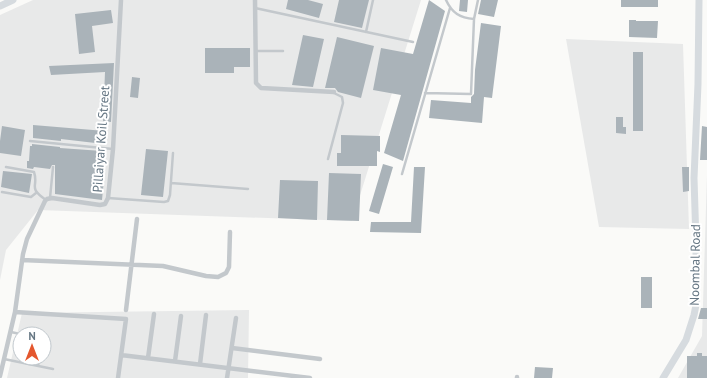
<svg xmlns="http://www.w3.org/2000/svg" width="707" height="378" font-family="'PT Sans',sans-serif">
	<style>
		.built { fill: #e8e9e9; fill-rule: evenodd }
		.building { fill: #aab3b9 }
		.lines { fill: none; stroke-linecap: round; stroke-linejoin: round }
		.lane { stroke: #c3c8cc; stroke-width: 2.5 }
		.street { stroke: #c3c8cc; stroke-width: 4.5 }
		.secondary { stroke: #d6dbdf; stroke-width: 7 }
		.labels { text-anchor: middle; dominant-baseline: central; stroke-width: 4; stroke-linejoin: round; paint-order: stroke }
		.street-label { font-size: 13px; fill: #657683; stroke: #fff }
	</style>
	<rect width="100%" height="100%" fill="#fafaf8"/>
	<path class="built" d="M33,0H421L352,221L38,210L6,250L0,280V15Z
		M566,39L683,44L689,229L599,227Z
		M707,175V378H678L702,336Z
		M249,310L248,378H7L22,313ZM20,334H44V358H20Z"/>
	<path class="building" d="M288,0H308L323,4L319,18L286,9Z
		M339,0H369L362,28L334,22Z
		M429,0L445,11L403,161L384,153L401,95L373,90L381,48L413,54Z
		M460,0H468L467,12L459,11Z
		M481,0H498L494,17L478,14Z
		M621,0H658V7H621Z
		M111,10L113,23L92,26L95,52L79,54L75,14Z
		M629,20H636V21H658L657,38L629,37Z
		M481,23L501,26L492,98L484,97L482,123L429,118L431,100L471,103V97L474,94L475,70Z
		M303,35L324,39L313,87L292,85Z
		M337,37L374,46L361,98L338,92L335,88H325Z
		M205,48H250V67H234V73H205Z
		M633,52H643V131H633Z
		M114,63L111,122L103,121L105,72L51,75L49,66Z
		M132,77L140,78L138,98L130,97Z
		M616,117H623V127H626V134L616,133Z
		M33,125L105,131L104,144L61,139V141L33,138Z
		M2,126L25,130L21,156L0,153V141Z
		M702,126L707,127V160H700Z
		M341,135L380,136V152L377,151V166H337V153H341Z
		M32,144L60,147V148L102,151L101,168H105L102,200L55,194V165H52L50,169L34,167L33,169L27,168V161H29L30,146H32Z
		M146,149L168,151L163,197L141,195Z
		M383,164L393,167L379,214L369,211Z
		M414,167H425L421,233L370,232L371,222H411Z
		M682,167H689V191L683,192Z
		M3,171L32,174L29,193L1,187Z
		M329,173L361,174L359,221L327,220Z
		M280,180L318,181L317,220L278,218Z
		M641,277H652V308H641Z
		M701,308H707V319H698Z
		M697,353H702V356H707V378H687V356H697Z
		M535,367L553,368L552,378H534Z"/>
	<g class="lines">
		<path class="lane" d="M446,0C452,13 460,18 474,19
			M255,8L413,42
			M366,32L373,0
			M256,51H283
			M425,93L471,94L474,19L478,0
			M30,141L113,149
			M328,159L343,103L342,97L334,93
			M6,167L34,172C39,187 27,187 46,200
			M402,174L450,8
			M171,183L248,189
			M2,192L31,197L36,193
			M50,198L53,167
			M108,198L164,202L168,201L170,195L173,153
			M11,332L20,334
			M4,359L53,369
			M38,366L39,358"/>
		<path class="street" d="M255,0L256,83L261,88L334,92
			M22,260L163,266L206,276L218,277L226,273L229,267L230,232
			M126,310L137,219
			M15,312L126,319L118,378
			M232,348L320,359
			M121,355L310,378
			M148,358L154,314
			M175,361L181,316
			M200,364L206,315
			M0,376L15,312L23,254L27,239L45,201L47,199L52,198L100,205L105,204L108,198L113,149L121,0
			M227,378L236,318
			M517,378V377"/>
		<path class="secondary" d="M0,6L13,0
			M663,378L686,340L694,315L696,305V243L694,178L698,84L699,0"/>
	</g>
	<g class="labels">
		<g class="street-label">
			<text transform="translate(101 139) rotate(-86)">Pillaiyar Koil Street</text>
			<text transform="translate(695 265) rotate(-89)">Noombal Road</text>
		</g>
	</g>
	<g transform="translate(32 346)"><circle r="19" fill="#ffffff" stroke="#c1c8cd"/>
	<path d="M0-3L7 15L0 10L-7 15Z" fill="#e4572e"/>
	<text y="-6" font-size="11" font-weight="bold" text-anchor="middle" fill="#657683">N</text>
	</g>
</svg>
